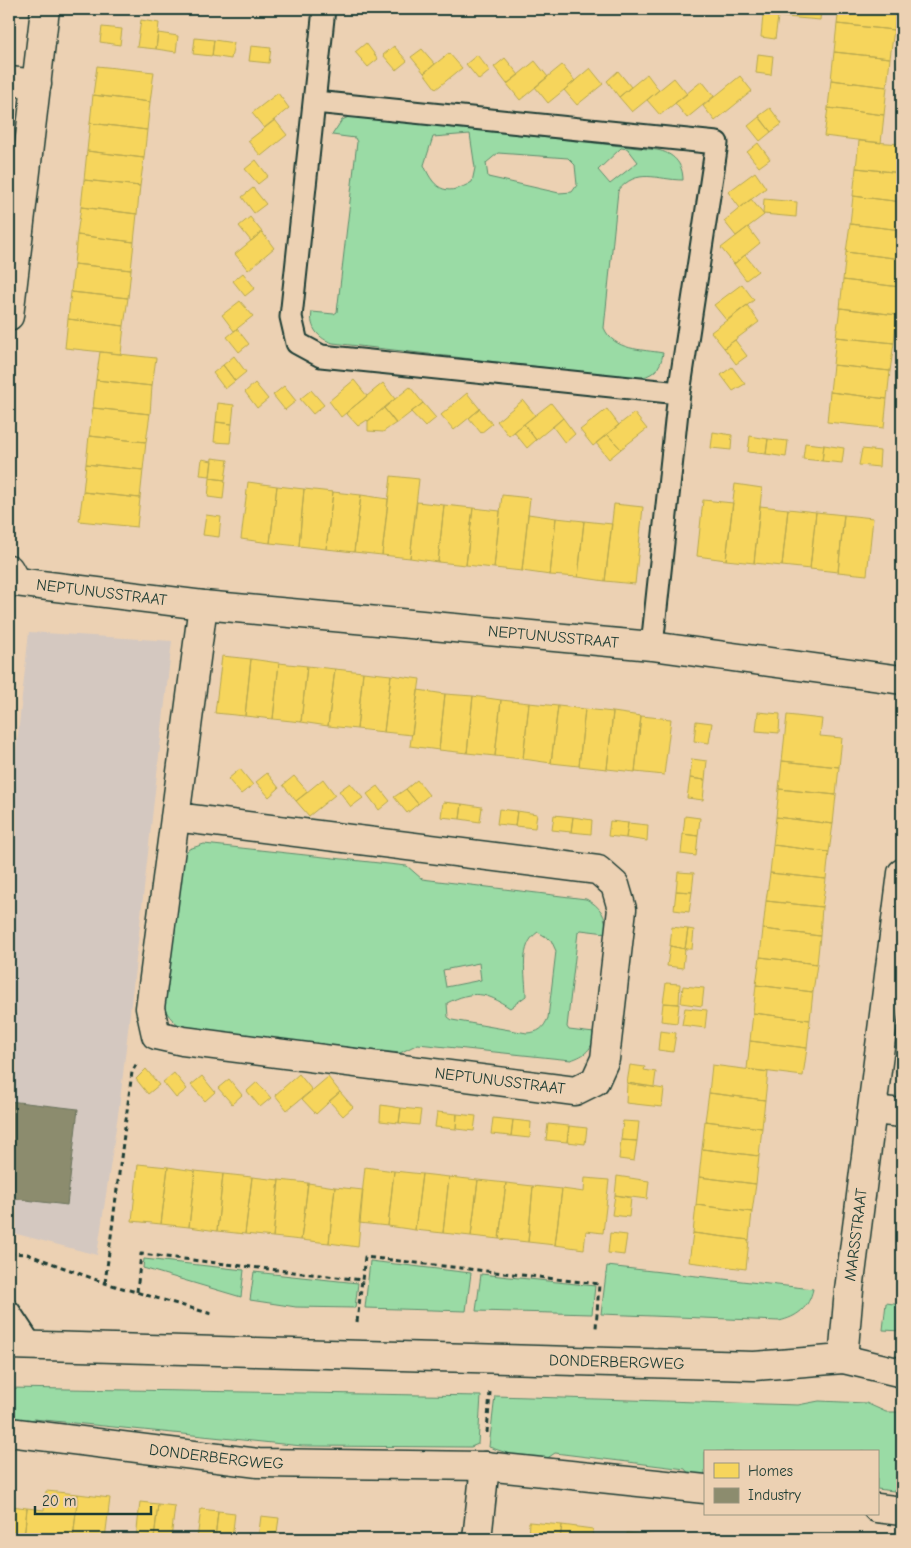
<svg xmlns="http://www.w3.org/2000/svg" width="911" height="1548" font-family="'Comic Neue',sans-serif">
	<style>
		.built { fill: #d4c8c0 }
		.green { fill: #9adba5; stroke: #5c8c6c; fill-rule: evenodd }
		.homes { fill: #f6d55c; stroke: #b6a750 }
		.industry { fill: #8c8c6e; stroke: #6b745d }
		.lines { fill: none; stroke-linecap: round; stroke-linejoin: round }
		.lane-casing { stroke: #1f3d34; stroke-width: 25 }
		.street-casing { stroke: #1f3d34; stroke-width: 31 }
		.path { stroke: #1f3d34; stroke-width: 3; stroke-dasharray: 5 4; stroke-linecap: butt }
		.lane { stroke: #ecd1b3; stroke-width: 21 }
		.street { stroke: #ecd1b3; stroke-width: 28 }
		.labels { text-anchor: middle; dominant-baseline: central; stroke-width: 5; stroke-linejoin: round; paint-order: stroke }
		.street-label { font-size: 16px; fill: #1f3d34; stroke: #ecd1b3 }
	</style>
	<rect width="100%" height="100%" fill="#ecd1b3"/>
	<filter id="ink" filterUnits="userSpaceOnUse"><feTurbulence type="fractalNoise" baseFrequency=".02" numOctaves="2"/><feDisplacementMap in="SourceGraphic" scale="10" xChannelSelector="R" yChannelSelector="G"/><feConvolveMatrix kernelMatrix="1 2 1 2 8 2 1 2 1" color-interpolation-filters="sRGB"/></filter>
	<g filter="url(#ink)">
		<path class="built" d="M29,632L172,641L120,1101L97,1255L9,1232V761L15,762Z"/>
		<path class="green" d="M351,116L657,150C673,153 683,163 683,180C657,180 637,167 618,191L604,328C614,351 642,349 663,353C661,369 652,377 636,378L333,343C319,339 309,328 312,312L334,314L337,312L357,142L355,138L332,135L342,120ZM470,134L475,168L472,182C448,196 435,192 424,165L433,137ZM621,148L628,149L638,162L610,184L598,170ZM498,153L568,158L575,165L577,185L572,192L559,193L488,177L486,163Z
			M204,844L407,866L422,879L586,899C600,906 607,916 606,933L581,930L578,932L567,1027L569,1030L594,1033C593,1050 585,1055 571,1060L418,1044L400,1053L185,1029C171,1020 165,1015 163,998L182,857L189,849ZM538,932L551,940L556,951L548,1018C543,1029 539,1032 527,1033L452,1020L448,1017L447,1003C473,990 486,992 510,1008L526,996C526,975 518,945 538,932ZM479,963L481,980L446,987L443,970Z
			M144,1259L244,1270L241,1297L143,1268Z
			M370,1261L471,1273L466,1311L365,1308Z
			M607,1266L813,1289C809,1308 797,1317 779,1321L601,1314Z
			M254,1272L358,1283L355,1308L296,1307L250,1300Z
			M481,1274L595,1286L592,1314L476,1311Z
			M886,1303L902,1305V1331L883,1330Z
			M9,1388L481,1396L478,1444L471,1447L302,1446L34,1419L18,1428L9,1420Z
			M495,1396L798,1405L819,1401L866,1403L886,1412H902V1492L877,1489V1452H705V1483H696L685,1469L555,1453L540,1463L516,1462L507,1453L489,1447Z"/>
		<path class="homes" d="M710,9H739V12Z
			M764,9H821L820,20L763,15Z
			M839,9H896L894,30L837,24Z
			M763,15L778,17L775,39L761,37Z
			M141,20L159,23L156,49L137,47Z
			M837,24L894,30L890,58L834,52Z
			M102,27L122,29L120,45L100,42Z
			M158,33L178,36L176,52L156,49Z
			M195,38L214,40L212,56L193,54Z
			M214,40L234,43L231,59L212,56Z
			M366,43L378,59L368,67L355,52Z
			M251,46L271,48L269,63L249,61Z
			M394,46L407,61L396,70L383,55Z
			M422,49L435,64L424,73L411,57Z
			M834,52L890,58L887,87L831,80Z
			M449,53L462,68L436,89L424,73Z
			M758,54L773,56L771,75L756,73Z
			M477,55L490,71L479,80L466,64Z
			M505,58L519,75L507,84L494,67Z
			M535,61L548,77L520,100L507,84Z
			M562,65L575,81L548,103L535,87Z
			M97,66L154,72L150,102L93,95Z
			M590,68L603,84L577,105L564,90Z
			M618,71L631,87L619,97L607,81Z
			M647,74L659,90L632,112L619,97Z
			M740,76L752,91L715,121L703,106Z
			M674,78L687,94L660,115L647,100Z
			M831,80L887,87L884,115L828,108Z
			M702,81L714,96L687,118L675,103Z
			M278,93L289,108L264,128L252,113Z
			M93,95L150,102L147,130L90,123Z
			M770,108L782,124L771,132L759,116Z
			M828,108L884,115L881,143L824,136Z
			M759,117L771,132L760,141L748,126Z
			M275,120L287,135L261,156L248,141Z
			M90,123L147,130L144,158L87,151Z
			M859,141L902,144V173L856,168Z
			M758,143L770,159L759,167L747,152Z
			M87,151L144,158L140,186L84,180Z
			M256,160L268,176L258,184L245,169Z
			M856,168L902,173V202L853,196Z
			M755,172L766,188L740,208L728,192Z
			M84,180L140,186L137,214L81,207Z
			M253,188L266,204L254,213L242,197Z
			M853,196L902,202V230L850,224Z
			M751,199L764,215L736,236L724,221Z
			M764,199L797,202L796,217L763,214Z
			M81,207L137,214L134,242L77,235Z
			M250,217L262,232L251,241L239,226Z
			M850,224L902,230V259L846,252Z
			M748,227L760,243L734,264L721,248Z
			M262,232L274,248L248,270L235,254Z
			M77,235L134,242L131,270L74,264Z
			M846,252L902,259L900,287L843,280Z
			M745,255L758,271L746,280L734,264Z
			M74,264L131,270L128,298L71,292Z
			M243,273L255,288L245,296L233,281Z
			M843,280L900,287L897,315L840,308Z
			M742,284L754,300L727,321L714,305Z
			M71,292L128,298L124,326L68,319Z
			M240,301L253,316L234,331L222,315Z
			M747,305L759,322L724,348L711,332Z
			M840,308L897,315L894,343L836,337Z
			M68,319L124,326L121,354L65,348Z
			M237,329L249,344L239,352L227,337Z
			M836,337L894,343L890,371L833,365Z
			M735,340L747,356L736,364L724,348Z
			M100,352L156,358L152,386L96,380Z
			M234,356L246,372L235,381L223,365Z
			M223,365L235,381L225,389L213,373Z
			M833,365L890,371L887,399L830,392Z
			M732,367L745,384L733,391L721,375Z
			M96,380L152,386L150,414L93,408Z
			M354,380L367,396L341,417L329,401Z
			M255,383L268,399L257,408L245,392Z
			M383,383L395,399L368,421L367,420L358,426L346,413Z
			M284,386L296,401L285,410L273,395Z
			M410,387L423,403L396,424L384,408Z
			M311,390L324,405L313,414L300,399Z
			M830,392L887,399L884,428L827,422Z
			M467,393L480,409L454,430L441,415Z
			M523,400L535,415L509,436L497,421Z
			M218,403L234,405L232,424L216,422Z
			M423,403L436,418L425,427L411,412Z
			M551,403L563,418L536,440L524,424Z
			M93,408L150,414L146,442L89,436Z
			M384,408L396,423L383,432L368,431V421Z
			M480,409L492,424L481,433L469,418Z
			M607,409L619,425L593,446L580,430Z
			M634,413L647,429L621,449L607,434Z
			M563,418L575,434L565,443L553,427Z
			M216,422L232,424L230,443L214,442Z
			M524,424L536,440L527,448L514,432Z
			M713,432L732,435L731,450L711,448Z
			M607,434L621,449L609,459L596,443Z
			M89,436L146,442L143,470L86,464Z
			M750,436L768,439L766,454L748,452Z
			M768,439L788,441L786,457L766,454Z
			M805,443L824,445L822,461L803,459Z
			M824,445L844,448L842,463L822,461Z
			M862,449L880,451L879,467L859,465Z
			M212,458L228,460L225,480L210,478Z
			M202,459L212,461L210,476L200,475Z
			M86,464L143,470L140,498L83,492Z
			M391,476L419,479L410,558L382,555Z
			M210,478L225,480L223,499L208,497Z
			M248,482L277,486L270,543L241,539Z
			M735,484L762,488L754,563L726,560Z
			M277,486L304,489L299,546L270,543Z
			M304,489L333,492L326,549L299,546Z
			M83,492L140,498L137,527L79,521Z
			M333,492L361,495L354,552L326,549Z
			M361,495L388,499L382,555L354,552Z
			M502,495L530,498L522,571L494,568Z
			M703,500L733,503L726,560L697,556Z
			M417,502L444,505L438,562L410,558Z
			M614,504L643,507L635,584L605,581Z
			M444,505L473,508L466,565L438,562Z
			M760,506L788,509L782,566L754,563Z
			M473,508L500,511L494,568L466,565Z
			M788,509L816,512L810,569L782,566Z
			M816,512L844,515L838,572L810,569Z
			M528,514L556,518L550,575L522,571Z
			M206,515L221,517L219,537L203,535Z
			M844,515L873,518L867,575L838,572Z
			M556,518L584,521L578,577L550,575Z
			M584,521L612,524L605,581L578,577Z
			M222,656L251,659L245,716L215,713Z
			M251,659L279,663L273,719L245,716Z
			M279,663L307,666L301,722L273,719Z
			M307,666L335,669L328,726L301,722Z
			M335,669L363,672L357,729L328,726Z
			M363,672L391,675L384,732L357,729Z
			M391,675L420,679L412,735L384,732Z
			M418,690L445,694L439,750L410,746Z
			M445,694L473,696L467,753L439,750Z
			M473,696L501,700L495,756L467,753Z
			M501,700L529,703L523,759L495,756Z
			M529,703L558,706L551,763L523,759Z
			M558,706L585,709L579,766L551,763Z
			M585,709L613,712L607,769L579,766Z
			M613,712L641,716L635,772L607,769Z
			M758,712L780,714L779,733L756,731Z
			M787,715L822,719L820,736L842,738L839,767L782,761Z
			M641,716L671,719L664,775L635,772Z
			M696,721L712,723L709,743L694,741Z
			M692,759L707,761L705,780L690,778Z
			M782,761L839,767L836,795L779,789Z
			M240,769L253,785L241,794L228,779Z
			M267,773L279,788L269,797L256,782Z
			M294,776L308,792L296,801L283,785Z
			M690,778L705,780L703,800L687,798Z
			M323,779L335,795L309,816L296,801Z
			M417,780L429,795L418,804L406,789Z
			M350,783L363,798L351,807L339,791Z
			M378,786L390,801L379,810L367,794Z
			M406,789L418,804L407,813L394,797Z
			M779,789L836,795L833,824L776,817Z
			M443,802L462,804L460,819L441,817Z
			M462,804L482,807L480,822L460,819Z
			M499,809L517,811L515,826L497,824Z
			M517,811L537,814L535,828L515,826Z
			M554,815L573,817L571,832L552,830Z
			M685,816L700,818L698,836L683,834Z
			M573,817L592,820L591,834L571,832Z
			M776,817L833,824L829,852L773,845Z
			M610,821L628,823L626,838L608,836Z
			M628,823L648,825L647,841L626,838Z
			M683,834L698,836L696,856L681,854Z
			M773,845L829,852L826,879L770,873Z
			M678,872L694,873L692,892L676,891Z
			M770,873L826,879L822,907L766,901Z
			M676,891L692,892L689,912L674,910Z
			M766,901L822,907L820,936L763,929Z
			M672,927L688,929L685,949L670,946Z
			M688,929L694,930L692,949H685Z
			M763,929L820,936L817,964L760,957Z
			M670,946L685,949L683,968L667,966Z
			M760,957L817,964L813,992L756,985Z
			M666,983L680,984L679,1004L663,1003Z
			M756,985L813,992L810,1020L753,1013Z
			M683,986L704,988L702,1006L681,1003Z
			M663,1003L679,1004L677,1023L661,1021Z
			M685,1008L707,1010L705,1028L682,1025Z
			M753,1013L810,1020L807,1048L750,1041Z
			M660,1031L676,1033L673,1052L658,1050Z
			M750,1041L807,1048L803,1076L747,1069Z
			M630,1065L645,1067L644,1070L656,1072L654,1087L627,1083Z
			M712,1065L768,1072L765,1100L709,1093Z
			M146,1069L159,1085L148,1094L136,1079Z
			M174,1073L187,1089L176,1098L163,1082Z
			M299,1074L312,1090L287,1110L275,1095Z
			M202,1076L215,1092L205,1101L191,1085Z
			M328,1077L340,1092L316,1114L302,1099Z
			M229,1079L242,1095L232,1104L218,1088Z
			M257,1082L271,1098L260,1107L247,1091Z
			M627,1083L664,1089L662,1107L626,1103Z
			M340,1092L353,1107L343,1116L329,1101Z
			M709,1093L765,1100L762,1128L705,1121Z
			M381,1105L401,1108L399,1123L380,1121Z
			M401,1108L421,1110L419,1125L399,1123Z
			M437,1112L457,1114L456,1129L435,1127Z
			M457,1114L476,1116L474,1131L456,1129Z
			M493,1118L513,1120L511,1136L491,1134Z
			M513,1120L531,1122L530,1138L511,1136Z
			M623,1121L639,1122L637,1141L621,1140Z
			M705,1121L762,1128L759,1156L702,1149Z
			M548,1124L569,1126L567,1142L546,1140Z
			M569,1126L587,1128L585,1144L567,1142Z
			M621,1140L637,1141L634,1161L619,1159Z
			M702,1149L759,1156L756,1184L699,1177Z
			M138,1164L168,1167L161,1224L132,1221Z
			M168,1167L195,1171L189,1227L161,1224Z
			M365,1167L394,1171L388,1226L359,1223Z
			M195,1171L223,1174L217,1231L189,1227Z
			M394,1171L422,1174L415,1230L388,1226Z
			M223,1174L252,1177L245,1234L217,1231Z
			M422,1174L449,1177L443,1233L415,1230Z
			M617,1176L649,1181L647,1199L615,1195Z
			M252,1177L279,1180L273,1237L245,1234Z
			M449,1177L478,1180L471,1236L443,1233Z
			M699,1177L756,1184L752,1212L696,1205Z
			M585,1178L609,1180L603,1233L586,1231L584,1249L555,1245L562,1189L584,1192Z
			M279,1180L308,1183L301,1240L273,1237Z
			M478,1180L506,1183L499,1239L471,1236Z
			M308,1183L335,1187L329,1243L301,1240Z
			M506,1183L533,1186L528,1242L499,1239Z
			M533,1186L562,1189L555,1245L528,1242Z
			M335,1187L363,1190L358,1247L329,1243Z
			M615,1195L631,1198L629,1217L612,1215Z
			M696,1205L752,1212L749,1240L693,1233Z
			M610,1233L627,1235L624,1255L608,1253Z
			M693,1233L749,1240L746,1269L689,1262Z
			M9,1486L13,1487L11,1506L27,1508L24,1539H9Z
			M46,1491L78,1494L73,1539H24L27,1508L44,1510Z
			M78,1494L110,1498L105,1539H73Z
			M140,1502L158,1504L154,1539H136Z
			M158,1504L175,1506L171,1539H154Z
			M201,1509L218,1511L215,1539H197Z
			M218,1511L235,1513L232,1539H215Z
			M261,1516L279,1518L276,1539H258Z
			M529,1522L562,1525L560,1539H528Z
			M562,1525L593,1529L592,1539H560Z
			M627,1533L659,1537L658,1539H626Z"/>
		<path class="industry" d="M9,1101L78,1109L67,1205L9,1198Z"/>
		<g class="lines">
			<g class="lane-casing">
				<path id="lane" d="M324,9L291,317L297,343L321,356L679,393
					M315,102L717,143L679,393L652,646
					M9,1311L32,1346"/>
			</g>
			<g class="street-casing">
				<g id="street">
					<path d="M9,81L37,84"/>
					<path d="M9,316L45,9"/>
					<path id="s1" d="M9,569L16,582L203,605L652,646L902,680"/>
					<path d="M175,817L598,870L615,885L622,909L605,1059L595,1081L575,1091L183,1041L156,1035L150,1008L203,605"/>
					<path d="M873,1110L902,1113"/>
					<path id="s2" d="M9,1345L754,1366L843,1359L902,1373"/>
					<path id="s3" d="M843,1359L849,1290L902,873"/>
					<path id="s4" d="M9,1432L258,1463L485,1466L705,1489"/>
					<path d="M877,1508L902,1511"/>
					<path d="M477,1539L485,1466"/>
				</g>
			</g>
			<path class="path" d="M9,1253L27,1254L105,1283L215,1315
				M105,1283L132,1072L137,1063
				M137,1292L141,1254L362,1280L365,1257L599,1284L596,1328
				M357,1322L362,1280
				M487,1433L490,1392"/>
			<use href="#lane" class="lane"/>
			<use href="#street" class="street"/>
		</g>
	</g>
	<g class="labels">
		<g class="street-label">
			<text stroke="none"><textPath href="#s1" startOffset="101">NEPTUNUSSTRAAT</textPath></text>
			<text stroke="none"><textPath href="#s1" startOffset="555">NEPTUNUSSTRAAT</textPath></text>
			<text transform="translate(500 1081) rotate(7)">NEPTUNUSSTRAAT</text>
			<text stroke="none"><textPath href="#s3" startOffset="125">MARSSTRAAT</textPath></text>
			<text stroke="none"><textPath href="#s2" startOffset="608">DONDERBERGWEG</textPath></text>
			<text stroke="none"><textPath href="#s4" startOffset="209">DONDERBERGWEG</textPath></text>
		</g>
	</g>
	<rect width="911" height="1548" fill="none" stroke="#ecd1b3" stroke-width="30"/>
	<rect x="15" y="15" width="881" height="1518" fill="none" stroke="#1f3d34" stroke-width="2" filter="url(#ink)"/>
	<rect x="704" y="1450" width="175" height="65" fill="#ecd1b3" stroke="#9a9680"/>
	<rect x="714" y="1463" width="25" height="15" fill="#f6d55c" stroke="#9a9680"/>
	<text x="748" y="1476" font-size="15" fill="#1f3d34">Homes</text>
	<rect x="714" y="1488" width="25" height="15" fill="#8c8c6e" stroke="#9a9680"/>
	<text x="748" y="1500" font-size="15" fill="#1f3d34">Industry</text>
	<path d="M35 1506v8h116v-8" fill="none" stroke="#1f3d34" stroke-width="2.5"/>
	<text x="42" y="1506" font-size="15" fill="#1f3d34" stroke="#ecd1b3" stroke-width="4" paint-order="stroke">20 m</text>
</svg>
